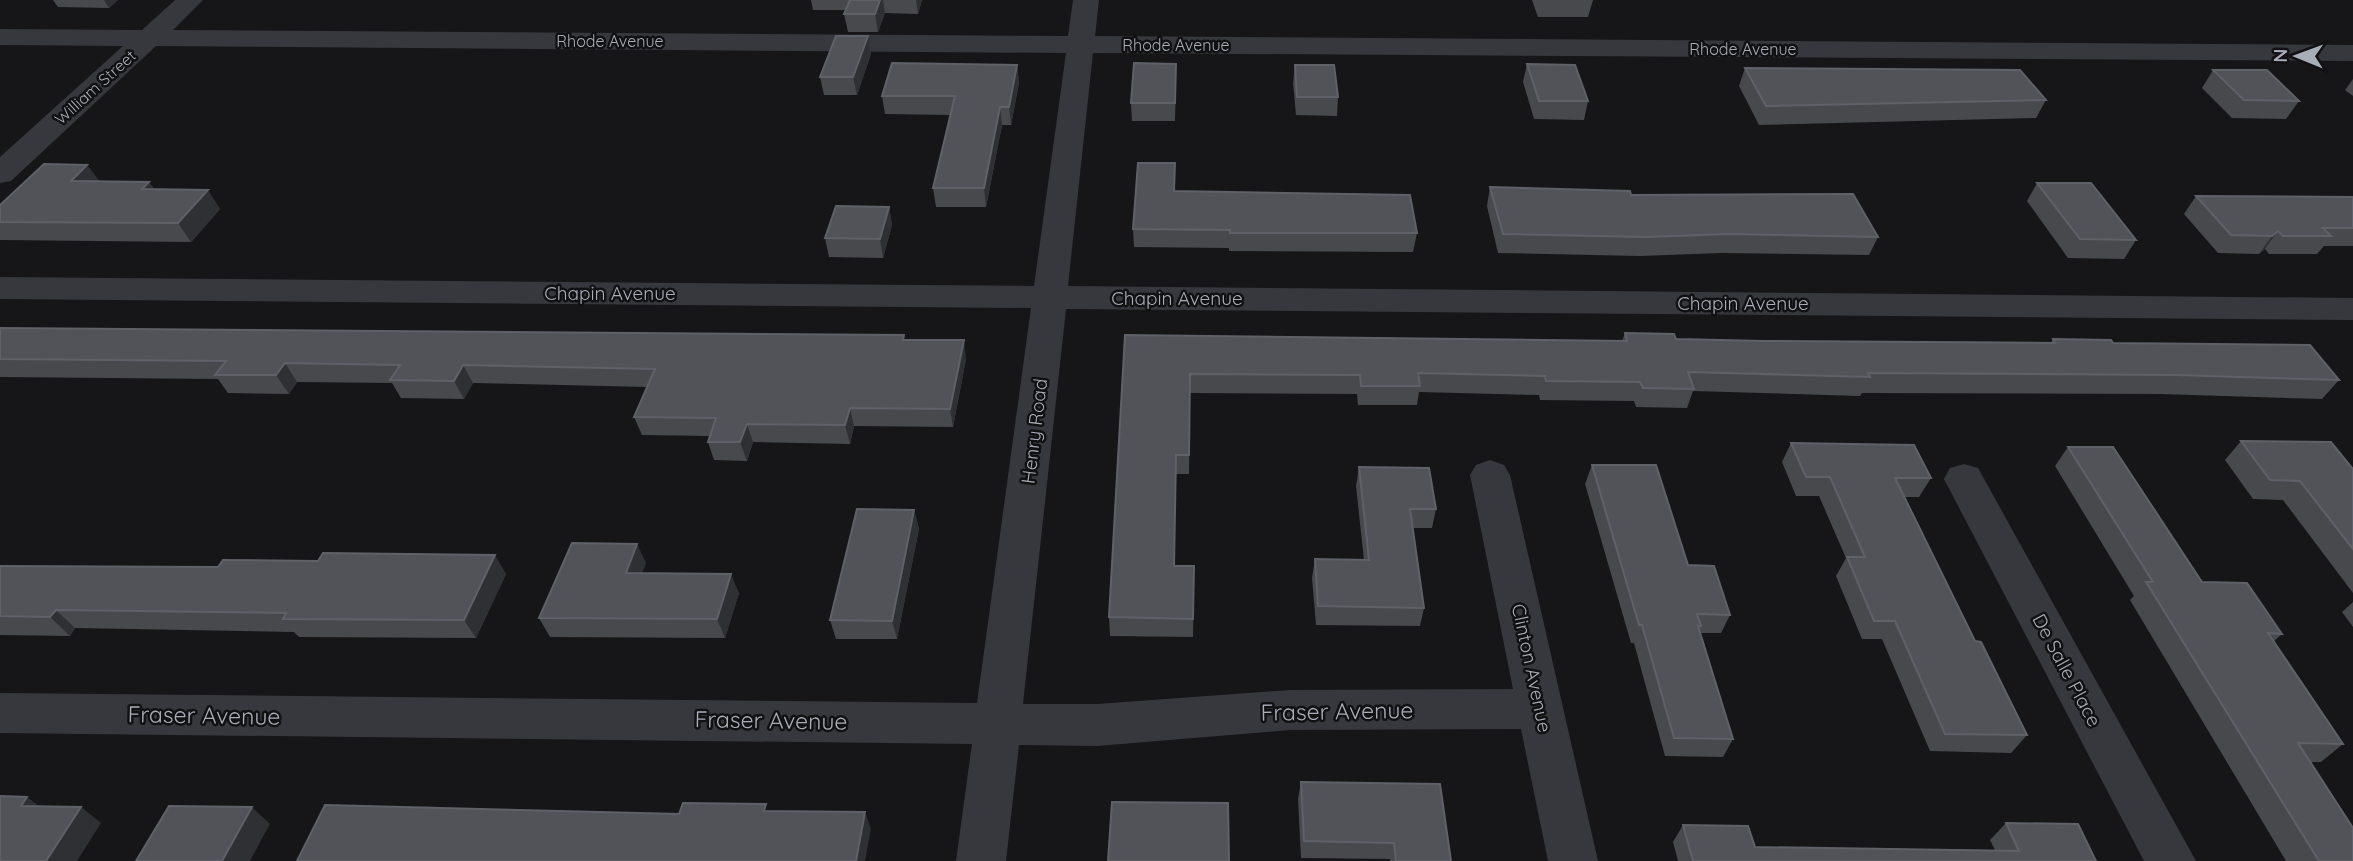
<svg xmlns="http://www.w3.org/2000/svg" width="2353" height="861" font-family="Quicksand,sans-serif">
<rect width="100%" height="100%" fill="#161618"/>
<g fill="none" stroke-linecap="round" stroke-linejoin="round">
<!-- minor -->
<g fill="#37383d" fill-rule="evenodd">
<polygon points="175,0 203,0 173,30 1068,36 1073,0 1099,0 1095,36 2353,45 2353,61 1093,53 1068,286 2353,298 2353,320 1066,309 1023,704 1097,704 1290,690 1513,689 1470,475 1476,465 1490,460 1504,465 1510,475 1598,861 1548,861 1521,729 1290,730 1097,746 1019,745 1006,861 956,861 972,744 0,733 0,693 977,703 1031,308 0,299 0,277 1034,286 1066,53 156,46 11,181 0,183 0,157 123,46 0,45 0,29 142,30"/>
<polygon points="1964,464 1978,468 2196,861 2144,861 1944,479 1950,468"/>
</g>
</g>
<!-- wall -->
<g fill="#47494d">
<polygon points="53,0 118,0 109,8 58,7"/>
<polygon points="811,0 922,0 918,14 885,13 878,32 848,32 844,14 846,10 813,10"/>
<polygon points="1532,0 1593,0 1588,17 1538,17"/>
<polygon points="868,36 871,54 857,95 824,95 820,77"/>
<polygon points="1527,64 1588,101 1584,120 1534,119 1523,82"/>
<polygon points="1017,65 1019,83 1011,125 1002,125 986,207 936,207 933,188 951,115 885,114 882,96"/>
<polygon points="1295,65 1338,97 1337,116 1296,115 1293,83"/>
<polygon points="1745,68 2046,100 2036,118 1759,125 1739,86"/>
<polygon points="2213,70 2299,101 2286,119 2232,118 2202,88"/>
<polygon points="2353,79 2353,96 2345,90"/>
<polygon points="1176,82 1175,121 1132,121 1131,103"/>
<polygon points="87,165 99,181 149,182 154,189 220,209 191,242 0,240 0,205"/>
<polygon points="2037,183 2136,240 2124,259 2068,258 2027,201"/>
<polygon points="1490,187 1631,195 1878,237 1869,255 1721,253 1640,256 1498,253 1487,206"/>
<polygon points="1175,191 1417,233 1413,252 1229,251 1229,248 1134,247 1133,229"/>
<polygon points="2196,196 2353,197 2353,246 2324,246 2317,254 2269,254 2265,249 2259,254 2218,253 2184,214"/>
<polygon points="889,207 892,225 883,258 829,257 825,238"/>
<polygon points="0,328 905,340 966,359 953,427 854,426 850,444 753,442 747,461 714,460 708,442 710,436 642,435 634,417 647,387 473,383 464,399 401,398 392,383 297,382 289,394 228,393 218,379 0,377"/>
<polygon points="1625,333 1676,339 1764,341 2051,342 2053,339 2113,343 2339,380 2322,399 2160,394 1862,393 1860,396 1693,391 1687,408 1636,407 1634,401 1540,400 1539,395 1419,392 1417,405 1358,405 1357,394 1190,393 1189,474 1176,474 1174,566 1194,566 1193,637 1110,636 1109,617 1125,335 1622,341"/>
<polygon points="2241,441 2353,469 2353,593 2283,500 2253,499 2225,460"/>
<polygon points="1791,443 1931,478 1919,497 1904,497 1975,641 2027,735 2011,753 1930,751 1882,639 1862,639 1836,576 1846,558 1819,496 1796,496 1782,462"/>
<polygon points="2068,447 2202,582 2282,634 2273,642 2343,744 2321,762 2310,762 2353,861 2286,861 2130,600 2134,596 2055,466"/>
<polygon points="1592,465 1688,565 1730,615 1721,633 1700,633 1733,739 1723,757 1665,756 1634,643 1631,643 1585,484"/>
<polygon points="1359,467 1436,509 1432,528 1413,528 1424,608 1420,626 1316,625 1312,578 1315,559 1364,560 1356,486"/>
<polygon points="914,510 919,529 897,639 836,639 830,620"/>
<polygon points="646,563 642,573 739,593 725,638 550,637 539,618"/>
<polygon points="0,566 506,574 476,638 299,637 294,632 75,628 70,636 0,635"/>
<polygon points="2353,602 2353,627 2342,612"/>
<polygon points="1301,782 1451,861 1390,861 1390,859 1301,858 1298,799"/>
<polygon points="2006,823 2096,861 1678,861 1673,842 1683,825 1755,847 1995,850 1990,840"/>
</g>
<!-- shaded-wall -->
<g fill="#2f3033">
<polygon points="104,0 118,0 109,8"/>
<polygon points="880,0 883,0 885,13 878,32 875,14"/>
<polygon points="916,0 922,0 918,14"/>
<polygon points="868,36 871,54 857,95 853,77"/>
<polygon points="1017,65 1019,83 1011,125 1009,107"/>
<polygon points="1000,107 1002,125 986,207 984,188"/>
<polygon points="87,165 101,183 71,181"/>
<polygon points="149,182 161,200 142,189"/>
<polygon points="208,190 220,209 191,242 178,223"/>
<polygon points="889,207 892,225 883,258 880,239"/>
<polygon points="2278,231 2265,249 2259,254 2272,236"/>
<polygon points="964,340 966,359 953,427 950,409"/>
<polygon points="285,363 297,382 289,394 276,375"/>
<polygon points="463,365 473,383 464,399 454,381"/>
<polygon points="850,408 854,426 850,444 845,425"/>
<polygon points="747,424 753,442 747,461 740,442"/>
<polygon points="914,510 919,529 897,639 892,621"/>
<polygon points="637,544 646,563 635,592 626,573"/>
<polygon points="495,555 506,574 476,638 464,620"/>
<polygon points="731,574 739,593 725,638 717,619"/>
<polygon points="56,610 75,628 70,636 50,617"/>
<polygon points="27,797 48,813 21,806"/>
<polygon points="81,807 101,823 77,861 46,861"/>
<polygon points="252,807 270,824 250,861 222,861"/>
<polygon points="865,812 871,829 865,861 856,861"/>
</g>
<!-- building -->
<g fill="#525359" stroke="#5f6168" stroke-width="2">
<polygon points="850,0 880,0 875,14 844,14"/>
<polygon points="836,36 868,36 853,77 820,77"/>
<polygon points="892,63 1017,65 1009,107 1000,107 984,188 933,188 955,96 882,96"/>
<polygon points="1134,63 1176,64 1175,103 1131,103"/>
<polygon points="1527,64 1575,65 1588,101 1539,101"/>
<polygon points="1295,65 1334,65 1338,97 1297,97"/>
<polygon points="1745,68 2020,70 2046,100 1766,106"/>
<polygon points="2213,70 2267,70 2299,101 2244,100"/>
<polygon points="1138,163 1175,163 1174,191 1410,195 1417,233 1230,233 1230,230 1133,229"/>
<polygon points="44,164 87,165 71,181 149,182 142,189 208,190 178,223 0,222 0,205"/>
<polygon points="2037,183 2091,183 2136,240 2080,239"/>
<polygon points="1490,187 1630,191 1631,195 1853,194 1878,237 1729,234 1646,237 1503,234"/>
<polygon points="2196,196 2353,197 2353,228 2323,228 2331,236 2283,236 2278,231 2272,236 2231,235"/>
<polygon points="836,206 889,207 880,239 825,238"/>
<polygon points="0,328 904,335 903,340 964,340 950,409 850,408 845,425 747,424 740,442 708,442 716,418 634,417 655,369 463,365 454,381 390,380 400,365 285,363 276,375 215,375 226,361 0,359"/>
<polygon points="1625,333 1674,334 1676,339 1764,341 2055,343 2053,339 2111,340 2113,343 2310,345 2339,380 2175,375 1868,373 1870,377 1688,372 1694,389 1643,388 1640,382 1546,381 1545,376 1418,373 1420,386 1361,386 1360,375 1190,374 1189,455 1176,455 1174,566 1194,566 1193,619 1109,617 1125,335 1627,341"/>
<polygon points="2241,441 2331,442 2353,469 2353,549 2300,481 2270,480"/>
<polygon points="1791,443 1914,445 1931,478 1895,478 1975,641 1981,642 2027,735 1945,734 1895,621 1874,621 1847,557 1865,557 1830,477 1806,477"/>
<polygon points="2068,447 2113,447 2202,582 2247,583 2282,634 2268,633 2343,744 2298,743 2353,828 2353,861 2319,861 2146,582 2153,582"/>
<polygon points="1592,465 1656,465 1688,565 1714,566 1730,615 1697,614 1701,626 1698,626 1733,739 1674,738 1642,625 1639,625"/>
<polygon points="1359,467 1429,468 1436,509 1410,509 1424,608 1318,606 1315,559 1369,560"/>
<polygon points="857,509 914,510 892,621 830,620"/>
<polygon points="572,543 637,544 626,573 731,574 717,619 539,618"/>
<polygon points="323,553 495,555 464,620 283,619 286,613 56,610 50,617 0,616 0,566 218,567 223,560 318,561"/>
<polygon points="1301,782 1440,784 1451,861 1396,861 1394,843 1304,841"/>
<polygon points="0,796 27,797 21,806 81,807 46,861 0,861"/>
<polygon points="1112,802 1228,803 1229,861 1108,861"/>
<polygon points="683,803 766,804 764,811 865,812 856,861 297,861 325,805 679,814"/>
<polygon points="169,806 252,807 222,861 136,861"/>
<polygon points="2006,823 2078,824 2096,861 1693,861 1683,825 1748,826 1755,847 2019,851"/>
</g>
<g text-anchor="middle" dominant-baseline="central" stroke-width="5" stroke-linejoin="round" paint-order="stroke">
<!-- far-street labels -->
<g font-size="16" fill="#a8adb8" stroke="#111113">
<text x="610" y="41">Rhode Avenue</text>
<text x="1176" y="45">Rhode Avenue</text>
<text x="1743" y="49">Rhode Avenue</text>
<text transform="translate(95 87) rotate(-42)">William Street</text>
</g>
<!-- street labels -->
<g font-size="19" fill="#a8adb8" stroke="#111113">
<text x="610" y="293">Chapin Avenue</text>
<text x="1177" y="298">Chapin Avenue</text>
<text x="1743" y="303">Chapin Avenue</text>
<text transform="translate(1034 431) rotate(-83)">Henry Road</text>
<text transform="translate(1532 668) rotate(78)">Clinton Avenue</text>
<text transform="translate(2067 670) rotate(62)">De Salle Place</text>
</g>
<!-- near-street labels -->
<g font-size="23" fill="#a8adb8" stroke="#111113">
<text transform="translate(1337 711) rotate(-1)">Fraser Avenue</text>
<text transform="translate(204 715) rotate(1)">Fraser Avenue</text>
<text transform="translate(771 720) rotate(1)">Fraser Avenue</text>
</g>
</g>
<!-- north arrow -->
<g transform="translate(2297 56) rotate(271)" stroke="#111113" stroke-width="5" paint-order="stroke">
<path d="M0-5L12 26L0 18L-12 26Z" fill="#a8adb8"/>
<text y="-10" font-size="19" font-weight="bold" text-anchor="middle" fill="#a8adb8">N</text>
</g>
</svg>
